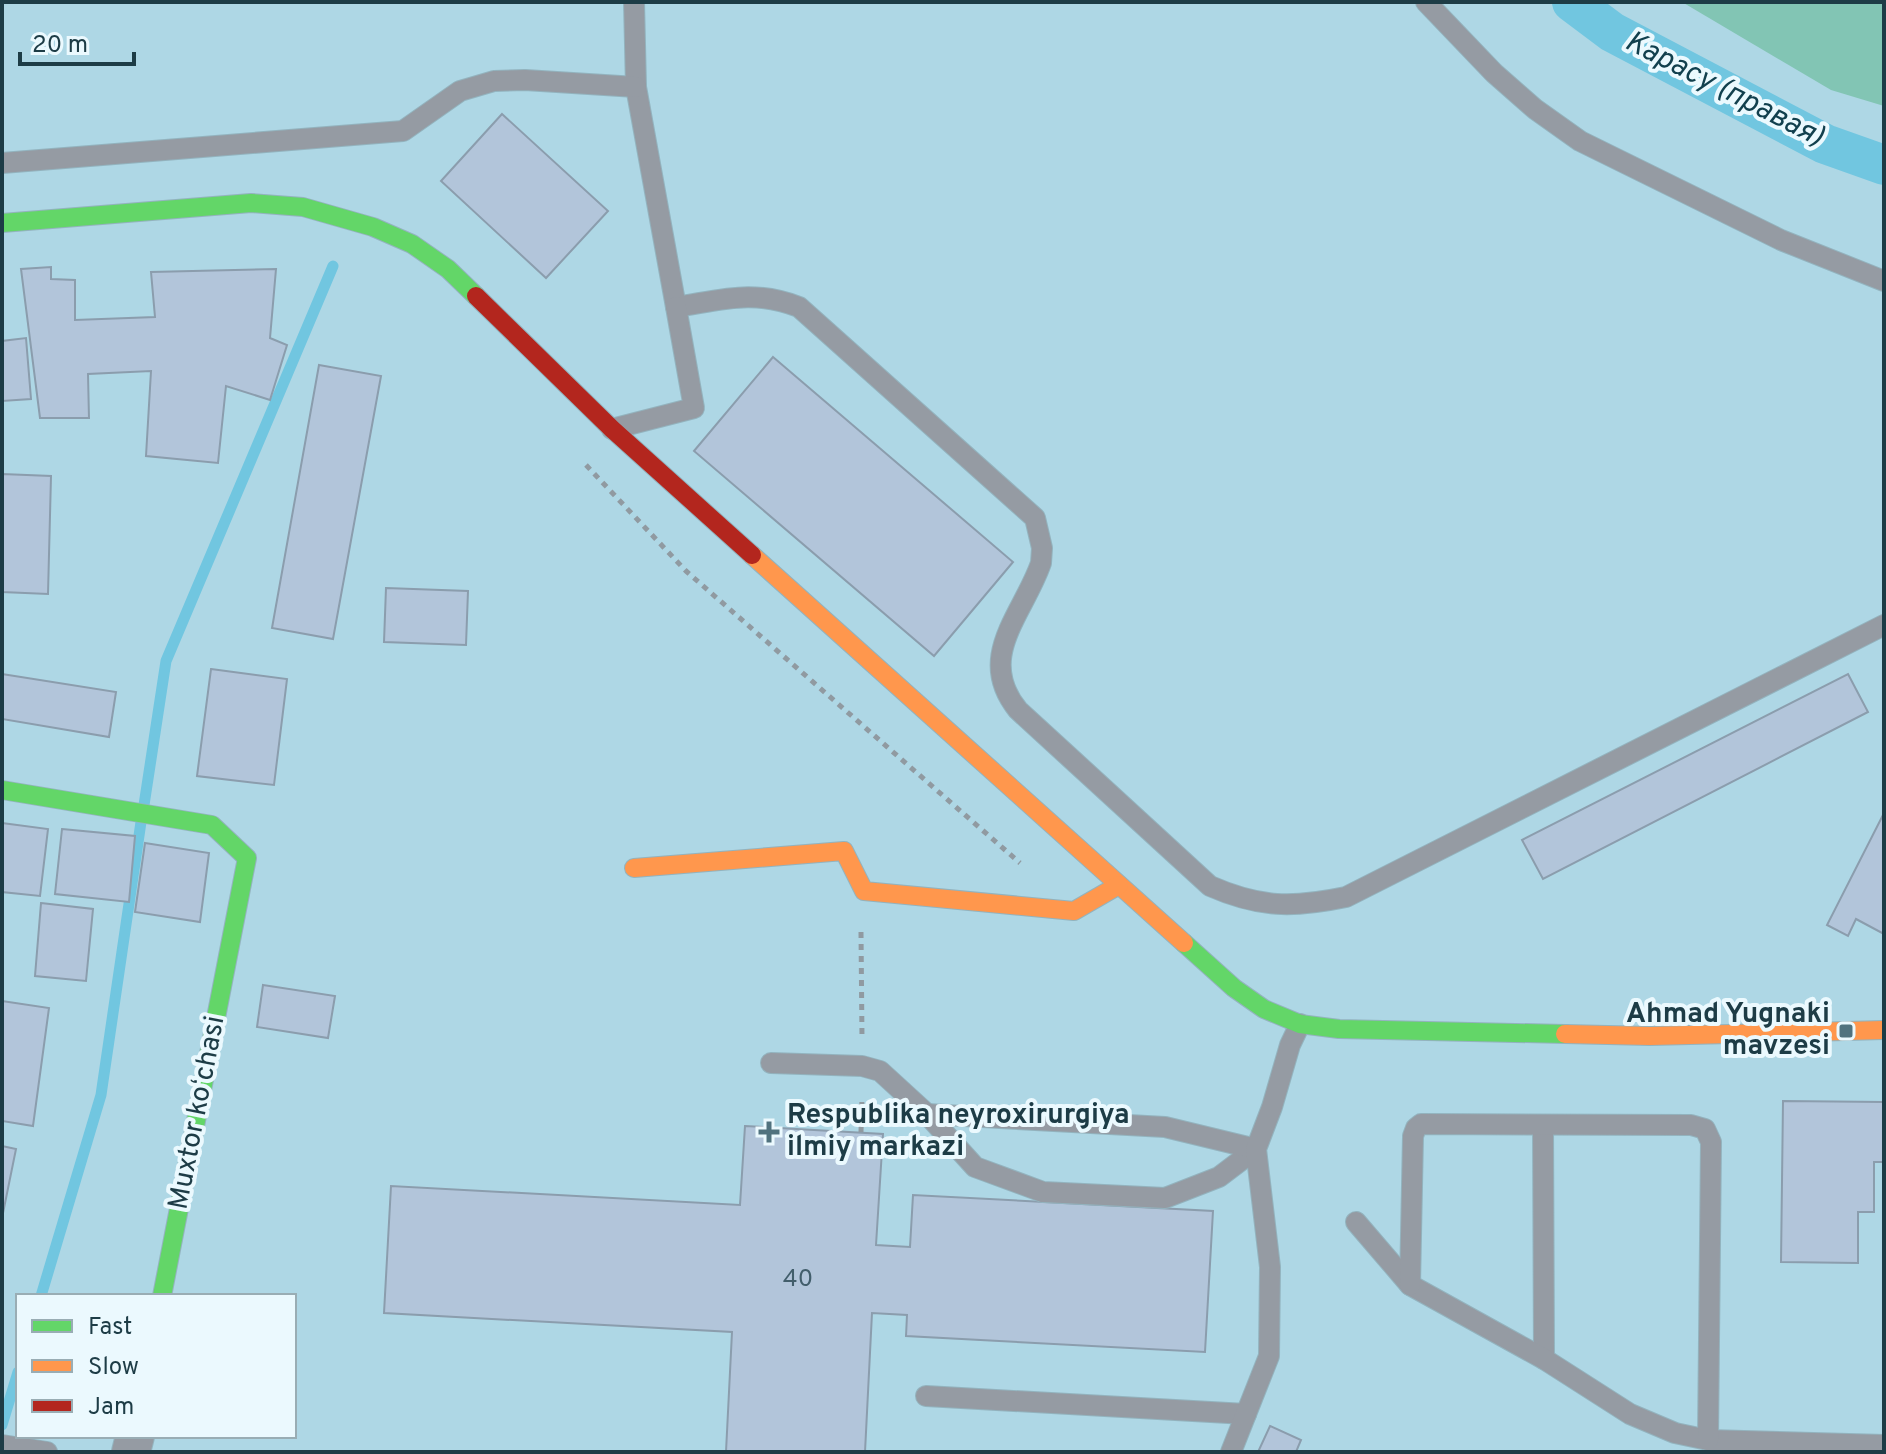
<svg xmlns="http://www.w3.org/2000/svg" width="1886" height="1454" font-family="Overpass,sans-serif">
<rect width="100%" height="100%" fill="#aed7e5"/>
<!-- forest -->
<polygon fill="#82c5b4" points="1682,2 1884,2 1884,106 1831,90"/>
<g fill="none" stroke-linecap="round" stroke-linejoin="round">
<!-- stream -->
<g stroke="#71c6e0" stroke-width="11">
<polyline points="144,805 166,661 333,266"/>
<polyline points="41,1296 101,1095 141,822"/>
<polyline points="2,1425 18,1372"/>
</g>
<!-- canal -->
<polyline stroke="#71c6e0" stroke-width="40" points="1572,2 1612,32 1825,144 1884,165"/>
</g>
<!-- building -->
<g fill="#b2c5da" stroke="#8b9dad" stroke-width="2">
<polygon points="502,114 608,211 546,278 441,181"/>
<polygon points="51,267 51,279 75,280 75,320 155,317 151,272 276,269 270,338 287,345 270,400 226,386 218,463 146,456 151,371 88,374 89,418 40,418 21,269"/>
<polygon points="26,338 31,399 2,401 2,341"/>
<polygon points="773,357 1013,562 934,656 694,451"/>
<polygon points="319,365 381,376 333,639 272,628"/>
<polygon points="2,474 51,476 48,594 2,592"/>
<polygon points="386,588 468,591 466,645 384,642"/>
<polygon points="211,669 287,679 274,785 197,776"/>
<polygon points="2,674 116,692 109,737 2,719"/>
<polygon points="1848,674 1868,712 1543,879 1522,840"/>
<polygon points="1884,813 1884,934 1856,919 1848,936 1827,925"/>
<polygon points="2,823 48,829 40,896 2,892"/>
<polygon points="62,829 135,836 129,902 55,894"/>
<polygon points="145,843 209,853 200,922 135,912"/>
<polygon points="41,903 93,909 86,981 35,976"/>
<polygon points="263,985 335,996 328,1038 257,1027"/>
<polygon points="2,1001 49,1008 33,1126 2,1121"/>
<polygon points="1783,1101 1884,1102 1884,1162 1874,1162 1874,1212 1858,1212 1858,1263 1781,1262"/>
<polygon points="745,1126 883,1134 876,1245 910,1247 913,1195 1213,1211 1205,1352 906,1336 907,1315 872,1313 865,1452 726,1452 732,1332 384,1313 391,1186 740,1205"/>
<polygon points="2,1146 16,1149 2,1218"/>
<polygon points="1270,1426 1301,1440 1296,1452 1258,1452"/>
</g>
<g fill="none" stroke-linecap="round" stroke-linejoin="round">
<!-- lane casing -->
<g stroke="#93b3be" stroke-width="22">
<g id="lane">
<path d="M634 2 636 87 676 307C722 300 753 289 799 307L1035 518 1042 548 1041 563C1023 615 975 657 1018 710L1210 886C1260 908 1293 908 1346 897L1884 625"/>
<polyline points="1426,2 1494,73 1535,109 1580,141 1781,240 1884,281"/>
<polyline points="2,163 403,131 460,91 494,81 525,80 636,87"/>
<polyline points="612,429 694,408 676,307"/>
<polyline points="771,1063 862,1066 880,1071 927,1114 975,1167 1043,1192 1165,1198 1219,1177 1256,1149"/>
<polyline points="927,1114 1165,1127 1256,1149"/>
<polyline points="1543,1126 1544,1359"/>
<polyline points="1356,1222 1410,1285 1544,1359 1630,1414 1675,1433 1708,1440 1884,1445"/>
<polyline points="1410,1285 1413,1136 1416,1128 1421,1124 1691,1125 1705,1129 1711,1142 1708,1440"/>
<polyline points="926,1396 1246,1414"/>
<polyline points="2,1445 47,1452"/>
<polyline points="1231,1452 1269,1356 1270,1267 1256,1149 1272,1107 1290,1045 1300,1024"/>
</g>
</g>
<!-- street casing -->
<g stroke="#93b3be" stroke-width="40">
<polyline id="street" points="131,1452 135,1436"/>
</g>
<!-- fast casing -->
<g stroke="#93b3be" stroke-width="20">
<g id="fast">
<polyline points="2,223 251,203 303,207 373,227 412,244 448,269 476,296"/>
<polyline points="2,790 212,825 247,858 162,1296"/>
<polyline points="1184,943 1234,988 1264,1009 1300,1024 1339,1029 1565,1034"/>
</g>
</g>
<!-- slow casing -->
<g stroke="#93b3be" stroke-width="20">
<g id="slow">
<polyline points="752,555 1184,943"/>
<polyline points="634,868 844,851 864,891 1074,911 1119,885"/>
<polyline points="1565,1034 1650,1036 1884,1030"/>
</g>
</g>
<!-- jam casing -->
<g stroke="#93b3be" stroke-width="20">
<polyline id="jam" points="476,296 612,429 752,555"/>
</g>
<!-- path -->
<g stroke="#909aa1" stroke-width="5" stroke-dasharray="6 6" stroke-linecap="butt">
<polyline points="586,465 686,571 1020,863"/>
<polyline points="861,932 862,1038"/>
<polyline points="861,1132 862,1096"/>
</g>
<!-- lane -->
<use href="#lane" stroke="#959ba3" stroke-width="20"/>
<!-- street -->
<use href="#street" stroke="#959ba3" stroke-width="38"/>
<!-- fast -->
<use href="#fast" stroke="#63d668" stroke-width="18"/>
<!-- slow -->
<use href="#slow" stroke="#ff974d" stroke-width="18"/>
<!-- jam -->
<use href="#jam" stroke="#b3261e" stroke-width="18"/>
</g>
<!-- markers -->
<g fill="#50727e" stroke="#ebf9fe" stroke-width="3">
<rect x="1838" y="1023" width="16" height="16" rx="4"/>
<path d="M765 1120h8v8h8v8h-8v8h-8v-8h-8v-8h8z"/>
</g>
<g text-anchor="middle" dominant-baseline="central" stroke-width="8" stroke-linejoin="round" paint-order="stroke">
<!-- number labels -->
<g font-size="24" fill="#425e6b">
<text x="798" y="1280">40</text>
</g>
<!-- poi labels -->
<g font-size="28" font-weight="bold" fill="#1d3c46" stroke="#ebf9fe" text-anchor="end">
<text x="1830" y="1015">Ahmad Yugnaki<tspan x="1830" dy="32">mavzesi</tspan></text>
<text x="787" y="1116" text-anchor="start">Respublika neyroxirurgiya<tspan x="787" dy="32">ilmiy markazi</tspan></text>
</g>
<!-- street labels -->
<g font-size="28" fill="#1d3c46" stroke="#ebf9fe">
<text transform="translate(198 1113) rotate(-79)">Muxtor koʻchasi</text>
</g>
<!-- water labels -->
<g font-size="30" font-style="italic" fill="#12404e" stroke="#ebf9fe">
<text transform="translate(1724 90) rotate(27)">Карасу (правая)</text>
</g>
</g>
<!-- border -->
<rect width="1886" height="1454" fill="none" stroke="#1d3c46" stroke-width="8"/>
<!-- legend -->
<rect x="16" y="1294" width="280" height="144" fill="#ebf9fe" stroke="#99adb4" stroke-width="2"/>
<rect x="32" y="1320" width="40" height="12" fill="#63d668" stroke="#99adb4" stroke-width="2"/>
<text x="88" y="1334" font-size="24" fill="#1d3c46">Fast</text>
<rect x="32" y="1360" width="40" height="12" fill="#ff974d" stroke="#99adb4" stroke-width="2"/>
<text x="88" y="1374" font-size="24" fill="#1d3c46">Slow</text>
<rect x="32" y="1400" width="40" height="12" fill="#b3261e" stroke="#99adb4" stroke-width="2"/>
<text x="88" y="1414" font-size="24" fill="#1d3c46">Jam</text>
<!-- scale -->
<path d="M20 52v12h114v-12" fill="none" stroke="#1d3c46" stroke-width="4"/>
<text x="32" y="52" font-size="24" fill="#1d3c46" stroke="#ebf9fe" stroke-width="6" paint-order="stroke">20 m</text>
</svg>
